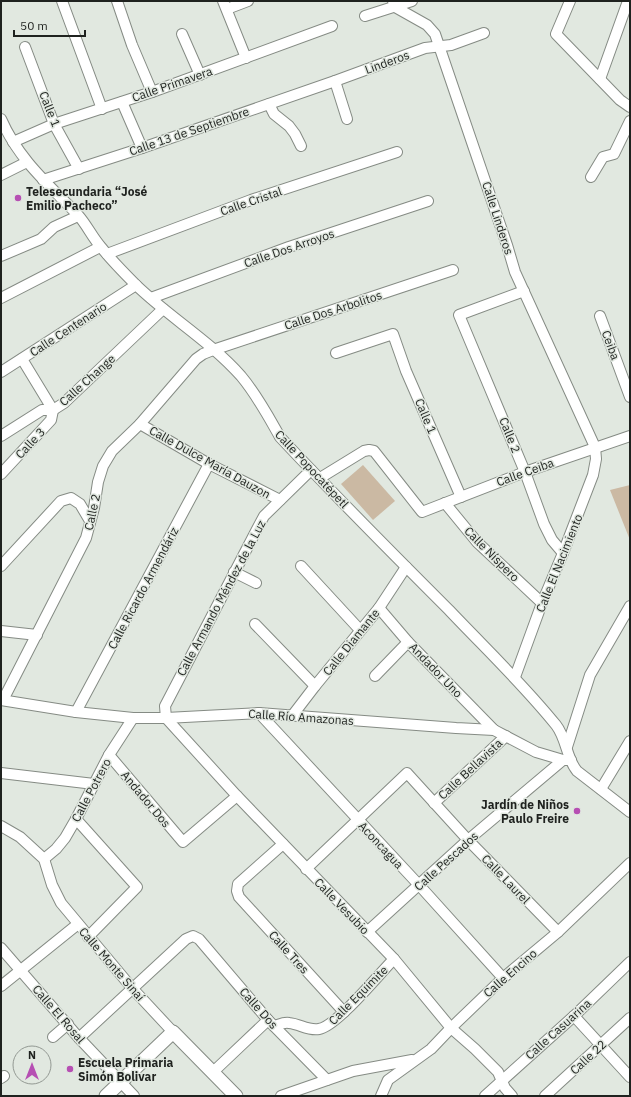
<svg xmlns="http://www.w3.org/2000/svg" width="631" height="1097" font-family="'IBM Plex Sans',sans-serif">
<rect width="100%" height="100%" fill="#e1e8e0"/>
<!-- green -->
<g fill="#cbb9a3">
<polygon points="363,465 395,501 373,520 341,484"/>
<polygon points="630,485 630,540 610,490"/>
</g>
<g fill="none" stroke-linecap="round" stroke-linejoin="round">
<!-- minor casing -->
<g stroke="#858b84" stroke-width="12">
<g id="minor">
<polyline points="62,1 102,109"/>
<polyline points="117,1 132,45 152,92"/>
<polyline points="223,1 246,58"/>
<polyline points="393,1 395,7 427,25 435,34 507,245 515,272 595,447 596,459 593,475 563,553 542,603 515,677"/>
<polyline points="570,1 556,34 620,100 630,107"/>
<polyline points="227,9 248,1"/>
<polyline points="365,16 412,1"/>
<polyline points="182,34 200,75"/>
<polyline points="25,47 54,124 79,169"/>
<polyline points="600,79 628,1"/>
<polyline points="335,81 347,119"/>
<polyline points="122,102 142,148"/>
<polyline points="269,104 274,114 289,126 295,134 301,146"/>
<path d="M1 119C19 160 48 184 78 215 87 225 92 237 101 247 111 260 124 273 136 285 169 317 210 341 241 376 257 395 268 416 280 437 335 496 392 553 449 610 485 648 523 684 556 725 567 739 566 758 577 771L630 812"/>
<polyline points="13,142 54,124 152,92 332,26"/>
<polyline points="1,175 27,162"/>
<polyline points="591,177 603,157 614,154 630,121"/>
<polyline points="43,180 142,148 335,81 425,48 451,45 484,33"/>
<polyline points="107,254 251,200 397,152"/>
<polyline points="1,256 41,239 54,227 78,216"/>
<polyline points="524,291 459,315 525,472 544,524 552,540 563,553"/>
<polyline points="1,298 100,247"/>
<polyline points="151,298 289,247 428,201"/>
<polyline points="600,316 630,397"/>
<polyline points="336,353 393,334 406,371 461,497"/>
<polyline points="1,372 136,285"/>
<polyline points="140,424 209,464 280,500"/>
<polyline points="1,436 42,410 53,410 64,403 163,309"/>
<polyline points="311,470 264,516 256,531 165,706 166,718 237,796 394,959 451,1028 475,1049 498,1072 505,1088 512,1096"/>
<polyline points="1,474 51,420 53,410 22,359"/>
<polyline points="320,478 364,451 369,450 374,451 422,512 525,472 630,436"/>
<polyline points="445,503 477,542 542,603"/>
<polyline points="1,566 61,501 71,498 80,504 90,521"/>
<polyline points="301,566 360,630"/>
<polyline points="234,572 256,583"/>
<polyline points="379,608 408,642 494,730"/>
<polyline points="255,624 315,686"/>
<polyline points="1,631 37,635"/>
<polyline points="375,676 408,642"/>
<polyline points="1,700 76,712 133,718 166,718 259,713 456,728 494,730 536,752 563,760 571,760"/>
<polyline points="3,700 86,538 94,508 98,482 103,466 112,451 140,424 196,359 203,354 213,350 453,270"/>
<polyline points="76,712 209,464"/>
<polyline points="259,713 419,885 503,978"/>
<polyline points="292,716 315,686 379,608 406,567"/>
<polyline points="567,747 590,675 630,606"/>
<polyline points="109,755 183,842 237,796"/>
<polyline points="1,773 94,784"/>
<polyline points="601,789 630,741"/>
<polyline points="434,803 506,736"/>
<polyline points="76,819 137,887 88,937"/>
<polyline points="1,826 20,837 44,859 52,885 61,903 132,988 173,1032"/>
<polyline points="283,844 238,884 237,891 239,897 344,1012"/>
<polyline points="44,859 56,849 65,838 76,819 109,755 133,718"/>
<polyline points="306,869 407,773 468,840 558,932"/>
<polyline points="367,932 468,840 563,760"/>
<polyline points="1,948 79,1038 134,1096"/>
<polyline points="1,986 78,924"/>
<polyline points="574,1016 630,1077"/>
<path d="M274 1026C278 1025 284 1022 289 1023 300 1024 308 1031 319 1029 337 1026 379 974 394 959"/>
<polyline points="53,1037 68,1024"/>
<polyline points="79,1038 186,939 193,936 199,939 268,1020 327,1080"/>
<polyline points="212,1073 268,1020"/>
<polyline points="1,1078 4,1076"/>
<polyline points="281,1096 353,1071 412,1060"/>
<polyline points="381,1096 388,1080 431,1049 451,1028 503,978 558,932 630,863"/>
<polyline points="485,1096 574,1016 630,962"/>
<polyline points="545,1096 630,1018"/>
</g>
</g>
<!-- major casing -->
<g stroke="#858b84" stroke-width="15">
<polyline id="major" points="106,1096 173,1032 236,1096"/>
</g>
<!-- minor -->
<use href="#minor" stroke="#fff" stroke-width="10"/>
<!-- major -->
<use href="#major" stroke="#fff" stroke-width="13"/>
</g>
<!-- markers -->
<g fill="#b64fb3" stroke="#e1e8e0" stroke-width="1.5">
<circle cx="18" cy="198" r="4"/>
<circle cx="577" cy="811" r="4"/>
<circle cx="70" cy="1069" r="4"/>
</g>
<g text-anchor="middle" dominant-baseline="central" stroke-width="3" stroke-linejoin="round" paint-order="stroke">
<!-- street labels -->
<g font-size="12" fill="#1f221f" stroke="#e1e8e0">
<text transform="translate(387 62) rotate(-20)">Linderos</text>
<text transform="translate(172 84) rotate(-19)">Calle Primavera</text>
<text transform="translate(50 109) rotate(68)">Calle 1</text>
<text transform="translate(189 131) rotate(-19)">Calle 13 de Septiembre</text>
<text transform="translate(251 201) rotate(-19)">Calle Cristal</text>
<text transform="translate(498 218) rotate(72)">Calle Linderos</text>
<text transform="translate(289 248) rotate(-19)">Calle Dos Arroyos</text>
<text transform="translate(333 310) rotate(-18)">Calle Dos Arbolitos</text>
<text transform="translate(68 329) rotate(-33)">Calle Centenario</text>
<text transform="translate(611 345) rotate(70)">Ceiba</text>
<text transform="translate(87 380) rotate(-42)">Calle Change</text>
<text transform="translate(426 416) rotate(67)">Calle 1</text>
<text transform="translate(510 435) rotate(68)">Calle 2</text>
<text transform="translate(30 443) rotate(-47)">Calle 3</text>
<text transform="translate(210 462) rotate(29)">Calle Dulce María Dauzon</text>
<text transform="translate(312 469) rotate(47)">Calle Popocatépetl</text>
<text transform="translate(525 472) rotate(-20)">Calle Ceiba</text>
<text transform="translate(92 512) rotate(-78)">Calle 2</text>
<text transform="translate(492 554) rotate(45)">Calle Níspero</text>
<text transform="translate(559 563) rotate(-68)">Calle El Nacimiento</text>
<text transform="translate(143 588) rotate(-62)">Calle Ricardo Armendáriz</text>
<text transform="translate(221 598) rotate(-62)">Calle Armando Méndez de la Luz</text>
<text transform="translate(351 642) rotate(-51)">Calle Diamante</text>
<text transform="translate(436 670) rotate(46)">Andador Uno</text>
<text transform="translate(301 717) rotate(4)">Calle Río Amazonas</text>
<text transform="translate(470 769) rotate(-43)">Calle Bellavista</text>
<text transform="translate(91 790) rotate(-62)">Calle Potrero</text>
<text transform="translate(146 799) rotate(50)">Andador Dos</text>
<text transform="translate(381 845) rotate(47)">Aconcagua</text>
<text transform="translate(446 861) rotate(-42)">Calle Pescados</text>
<text transform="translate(506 879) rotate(46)">Calle Laurel</text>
<text transform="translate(342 906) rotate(46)">Calle Vesubio</text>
<text transform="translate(289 952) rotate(48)">Calle Tres</text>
<text transform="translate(112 964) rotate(49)">Calle Monte Sinaí</text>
<text transform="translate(510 973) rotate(-41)">Calle Encino</text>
<text transform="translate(358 995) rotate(-45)">Calle Equimite</text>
<text transform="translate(259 1008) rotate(48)">Calle Dos</text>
<text transform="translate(59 1014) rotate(49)">Calle El Rosal</text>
<text transform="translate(558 1029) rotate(-42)">Calle Casuarina</text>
<text transform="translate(588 1057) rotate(-43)">Calle 22</text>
</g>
<!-- poi labels -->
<g font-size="12" font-weight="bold" fill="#1f221f" stroke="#e1e8e0" text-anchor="start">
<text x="26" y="191">Telesecundaria “José<tspan x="26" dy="14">Emilio Pacheco”</tspan></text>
<text x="569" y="804" text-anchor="end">Jardín de Niños<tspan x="569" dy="14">Paulo Freire</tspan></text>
<text x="78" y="1062">Escuela Primaria<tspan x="78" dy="14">Simón Bolivar</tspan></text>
</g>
</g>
<!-- border -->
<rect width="631" height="1097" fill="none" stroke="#1f221f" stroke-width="4"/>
<!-- north arrow -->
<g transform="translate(32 1065)"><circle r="19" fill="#e1e8e0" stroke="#939993"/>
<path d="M0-3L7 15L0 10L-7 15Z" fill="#b64fb3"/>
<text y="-6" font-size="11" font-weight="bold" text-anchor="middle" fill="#1f221f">N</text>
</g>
<!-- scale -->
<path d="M14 30v6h71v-6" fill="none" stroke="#1f221f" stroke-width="2"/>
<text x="20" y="30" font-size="12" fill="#1f221f" stroke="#e1e8e0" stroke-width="3" paint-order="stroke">50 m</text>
</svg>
